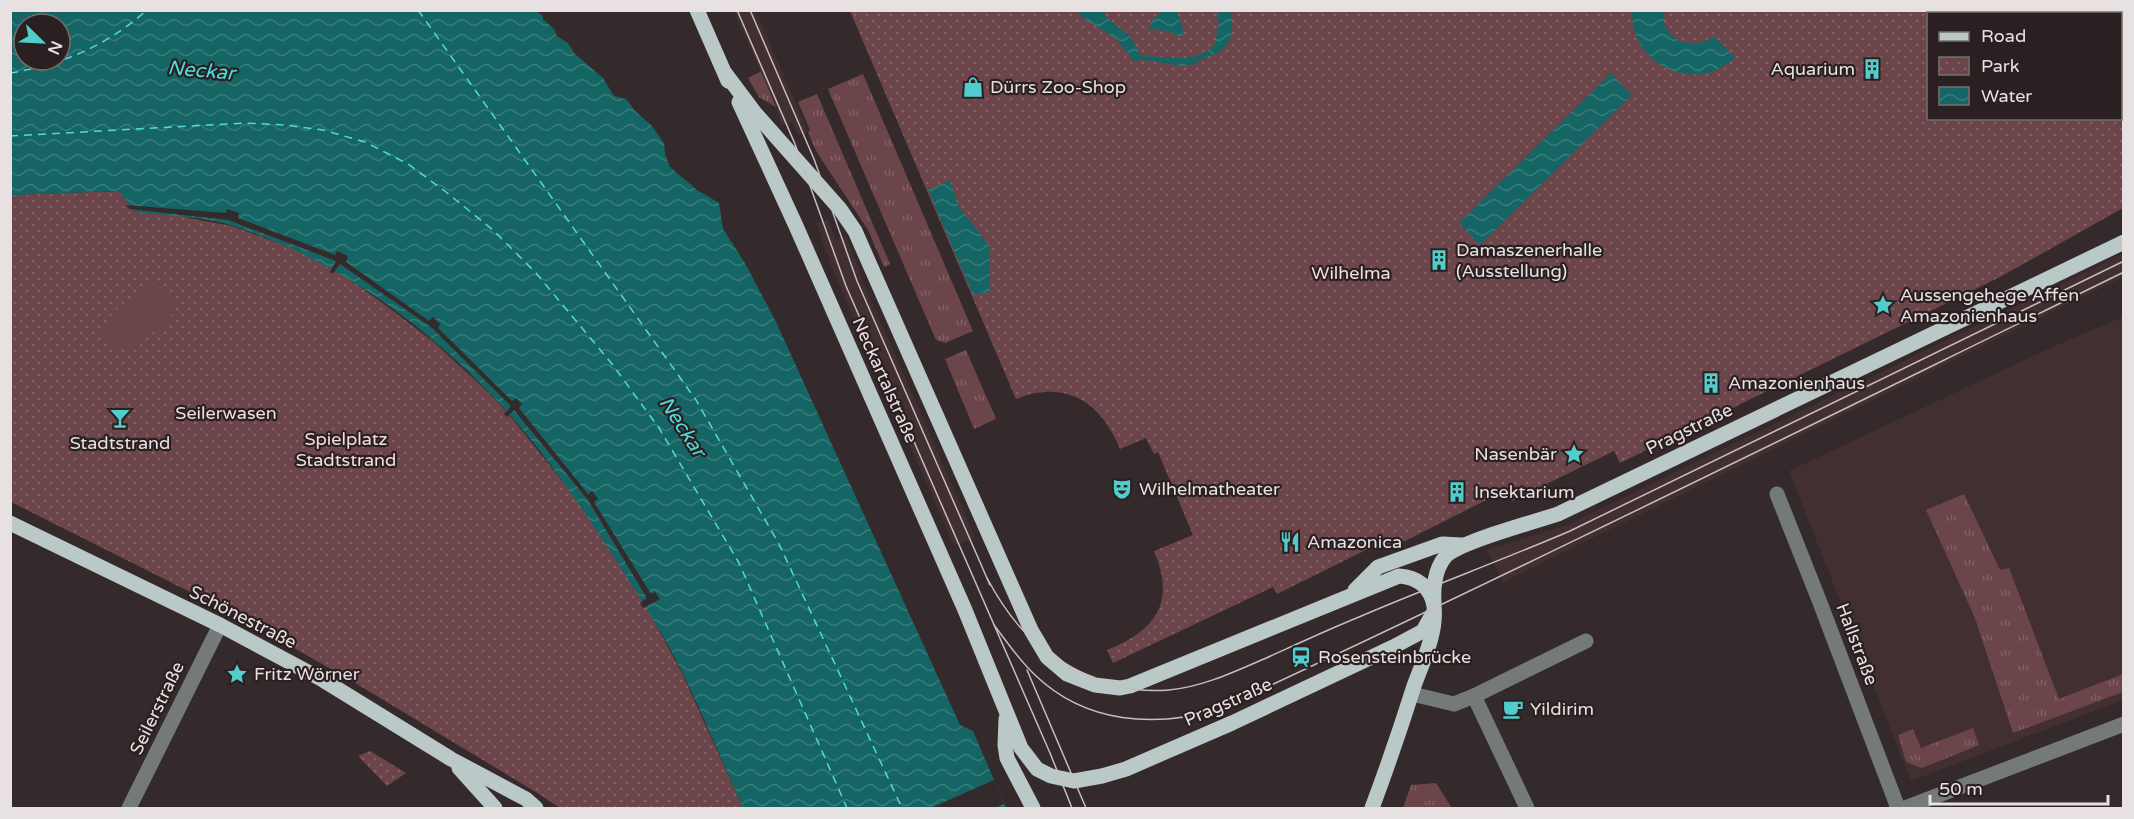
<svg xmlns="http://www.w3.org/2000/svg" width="2134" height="819" font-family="'Varela Round',sans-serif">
<defs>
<pattern id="grass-tufts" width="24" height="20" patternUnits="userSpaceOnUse" patternTransform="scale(1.5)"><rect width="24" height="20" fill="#6c454a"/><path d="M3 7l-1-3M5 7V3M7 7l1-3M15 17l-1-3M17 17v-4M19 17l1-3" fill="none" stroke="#816064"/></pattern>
<pattern id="park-dots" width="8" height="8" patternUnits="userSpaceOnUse" patternTransform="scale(1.5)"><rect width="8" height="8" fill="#6c454a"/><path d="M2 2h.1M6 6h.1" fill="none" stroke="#816064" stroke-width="1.8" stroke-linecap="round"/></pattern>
<pattern id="water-waves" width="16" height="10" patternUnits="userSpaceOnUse" patternTransform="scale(1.5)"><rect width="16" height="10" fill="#166565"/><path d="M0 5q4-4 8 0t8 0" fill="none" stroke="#387b7b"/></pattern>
</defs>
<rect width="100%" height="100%" fill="#352a2b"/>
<!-- built -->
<g fill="#422f32">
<polygon points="734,11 756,11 808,132 798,135 792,122 781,126 776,107"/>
<polygon points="828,219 835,240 846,236 862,279 975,537 954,546 832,268 816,223"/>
<polygon points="2123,254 2123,277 1503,582 1487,550 1567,525"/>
<polygon points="2123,317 2123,700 1911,781 1789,471 2050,348"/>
</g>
<!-- grass -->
<g fill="url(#grass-tufts)">
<polygon points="760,72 761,72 776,107 759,97 748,78"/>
<polygon points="863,74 973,331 945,343 936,340 828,89"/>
<polygon points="817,94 890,264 884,267 868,230 816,151 808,132 810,130 798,102"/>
<polygon points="966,350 996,419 974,429 945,359"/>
<polygon points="1964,494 2000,570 2009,568 2059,699 2123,674 2123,692 2013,733 1975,618 1926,510"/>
<polygon points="1973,728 1979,745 1922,768 1906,762 1898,735 1913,729 1921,748"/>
<polygon points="1436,783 1452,808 1403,808 1411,785"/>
</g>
<!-- park -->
<g fill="url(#park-dots)" fill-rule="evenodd">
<path d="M850 11H2123V208L2000 277 1620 463 1614 451 1512 501 1506 490 1387 550 1382 542 1277 594 1273 587 1113 663 1107 650C1156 630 1176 603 1154 551L1193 535 1158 452 1154 454 1146 438 1120 449C1101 402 1066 379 1016 399ZM1928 14H2120V118H1928Z"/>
<polygon points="119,191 189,218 232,226 298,250 348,278 392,310 435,343 489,393 512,418 575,497 646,606 683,675 743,808 560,808 539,794 347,678 232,613 11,502 10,195"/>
<polygon points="370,751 406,773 387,786 358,756"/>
</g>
<!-- pitch -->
<polygon fill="#6c454a" points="158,284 169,289 175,302 170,318 165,325 122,350 112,345 104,335 105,325 113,313 147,285"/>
<!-- water -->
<g fill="url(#water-waves)" fill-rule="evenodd">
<path d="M534 10 543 16V19L554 29 557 36 568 43 574 53 603 78 614 96 626 99 635 111 651 125 664 143 665 154 670 167 697 190 719 203 723 229 745 263 776 322 960 725 973 731 1006 808H743C723 764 705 719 684 676 663 632 636 592 610 551 580 505 548 458 511 416 437 333 341 261 234 226 203 216 168 216 135 212L119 191 11 195 10 11ZM24 24H60V60H24Z"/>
<path d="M1164 10 1178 11C1178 20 1184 26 1183 34L1181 37 1168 31 1149 29 1152 20Z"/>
<path d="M1077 11H1103L1107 18 1130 36 1141 56 1186 58 1196 56 1211 49 1215 43 1219 23 1217 19 1218 11H1230C1234 29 1233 45 1215 54 1211 56 1205 57 1202 59 1195 63 1193 66 1185 66 1168 66 1152 58 1134 61L1116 39 1082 17Z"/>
<path d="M1632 11H1663C1661 40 1691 52 1714 36L1735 58C1725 66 1715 72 1702 74 1664 79 1630 48 1632 11Z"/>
<polygon points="1611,73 1632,95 1480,245 1459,223"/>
<polygon points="950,180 959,207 989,245 990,292 973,295 928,190"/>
</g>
<!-- pier -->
<g fill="#352a2b">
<polygon points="126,205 226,213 227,209 239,213 238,218 335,255 337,251 348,256 346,262 429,321 433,317 440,324 438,328 512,401 516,398 522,404 519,408 588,494 592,491 598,499 594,502 651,594 655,592 660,599 643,608 640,603 647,598 588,500 514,410 507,417 504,414 511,406 431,327 340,264 333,274 330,272 336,261 228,220 129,209"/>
<polygon points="994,780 1004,804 995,808 931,808"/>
</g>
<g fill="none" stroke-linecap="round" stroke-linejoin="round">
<!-- ferry -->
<g stroke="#4ddcdd" stroke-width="1.5" stroke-dasharray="8 6" stroke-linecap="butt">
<polyline points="418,10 696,400 779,544 902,808"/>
<path d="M10 73C62 65 108 45 147 10"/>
<polyline points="10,136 245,123 285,125 323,130 365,142 408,164 446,192 493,230 536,273 612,364 659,428 739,563 847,808"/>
</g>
<!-- minor -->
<g stroke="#747a7a" stroke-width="15">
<polyline points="1777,494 1819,600 1898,808"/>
<polyline points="1412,694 1454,704 1474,696 1586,641"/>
<polyline points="1474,696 1527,808"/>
<polyline points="129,808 220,625"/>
<polyline points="1905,808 2124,724"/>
</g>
<!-- major -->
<g stroke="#bbc8c8" stroke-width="15">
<polyline points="697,10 728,81"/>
<path d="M725 73 755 113 840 209 855 231 1031 630 1047 657 1067 674 1095 685 1120 688 1130 686 1399 576C1417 577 1431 587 1434 606 1437 633 1423 661 1414 686 1401 727 1387 768 1372 808"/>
<polyline points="739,102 796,226 965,610 1021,748 1037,769 1051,776 1074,781 1102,776 1126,769 1232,723 1393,647 1423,631 1432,615"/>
<polyline points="10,523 220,625 323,680 451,759 526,799 536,808"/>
<polyline points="1355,590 1378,567 1442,544 1462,545"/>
<path d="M1434 602C1433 588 1435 569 1445 557 1457 542 1535 522 1558 514L2124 242"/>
<polyline points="1006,719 1005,745 1007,758 1033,808"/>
<polyline points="459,768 495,808"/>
</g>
<!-- tram -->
<g stroke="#c6bebf" stroke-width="1.5">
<polyline points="737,10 795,144 846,286 1050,753 1072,808"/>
<polyline points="750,10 814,159 857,281 990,585"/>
<path d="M987 578C1009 619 1031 645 1073 668 1102 684 1136 693 1169 690 1202 687 1234 672 1264 659 1295 645 1327 630 1359 617 1429 587 1500 561 1570 531L2124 261"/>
<path d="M994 625C1007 642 1019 660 1035 675 1086 724 1155 728 1220 709 1523 568 1823 419 2124 272"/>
<polyline points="1027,670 1086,808"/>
</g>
</g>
<!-- icons -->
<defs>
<g id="building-bare" transform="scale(1.62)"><path d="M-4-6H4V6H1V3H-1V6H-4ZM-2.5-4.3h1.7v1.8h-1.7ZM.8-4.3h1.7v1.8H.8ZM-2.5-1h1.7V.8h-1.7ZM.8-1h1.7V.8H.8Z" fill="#52cdcd" stroke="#2b2021" stroke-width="2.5" paint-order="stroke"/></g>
<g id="shop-bare" transform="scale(1.62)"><path d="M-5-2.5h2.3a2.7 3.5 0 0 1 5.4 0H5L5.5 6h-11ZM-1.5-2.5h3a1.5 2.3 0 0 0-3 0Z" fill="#52cdcd" stroke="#2b2021" stroke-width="2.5" paint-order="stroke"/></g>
<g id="sight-bare" transform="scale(1.62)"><path d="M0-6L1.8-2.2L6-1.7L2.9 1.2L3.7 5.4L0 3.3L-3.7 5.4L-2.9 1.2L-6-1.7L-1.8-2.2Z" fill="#52cdcd" stroke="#2b2021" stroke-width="2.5" paint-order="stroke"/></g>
<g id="bar-bare" transform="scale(1.62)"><path d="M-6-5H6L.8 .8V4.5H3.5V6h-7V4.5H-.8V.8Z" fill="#52cdcd" stroke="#2b2021" stroke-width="2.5" paint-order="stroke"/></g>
<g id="theatre-bare" transform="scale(1.62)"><path d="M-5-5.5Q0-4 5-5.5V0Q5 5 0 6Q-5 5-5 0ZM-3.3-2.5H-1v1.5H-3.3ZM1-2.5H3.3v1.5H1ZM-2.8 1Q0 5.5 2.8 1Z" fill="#52cdcd" stroke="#2b2021" stroke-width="2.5" paint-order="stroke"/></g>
<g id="restaurant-bare" transform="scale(1.62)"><path d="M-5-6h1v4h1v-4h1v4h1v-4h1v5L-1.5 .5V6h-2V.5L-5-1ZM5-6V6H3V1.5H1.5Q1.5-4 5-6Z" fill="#52cdcd" stroke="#2b2021" stroke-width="2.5" paint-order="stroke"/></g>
<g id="station-bare" transform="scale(1.62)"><path d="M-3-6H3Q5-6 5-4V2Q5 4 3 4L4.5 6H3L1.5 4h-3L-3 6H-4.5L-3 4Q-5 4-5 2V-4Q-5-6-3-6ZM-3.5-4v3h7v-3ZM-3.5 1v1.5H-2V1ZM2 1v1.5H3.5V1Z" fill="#52cdcd" stroke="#2b2021" stroke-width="2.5" paint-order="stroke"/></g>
<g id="cafe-bare" transform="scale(1.62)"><path d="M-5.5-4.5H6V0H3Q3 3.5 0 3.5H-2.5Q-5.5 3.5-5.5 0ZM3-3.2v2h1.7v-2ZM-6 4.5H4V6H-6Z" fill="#52cdcd" stroke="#2b2021" stroke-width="2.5" paint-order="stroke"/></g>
</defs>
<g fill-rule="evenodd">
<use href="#building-bare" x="1872" y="69"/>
<use href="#shop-bare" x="973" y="87"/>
<use href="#building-bare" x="1439" y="260"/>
<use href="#sight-bare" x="1883" y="305"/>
<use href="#building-bare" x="1711" y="383"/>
<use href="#bar-bare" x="120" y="418"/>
<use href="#sight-bare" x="1574" y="454"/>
<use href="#theatre-bare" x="1122" y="489"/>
<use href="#building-bare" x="1457" y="492"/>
<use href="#restaurant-bare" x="1290" y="542"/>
<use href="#station-bare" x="1301" y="657"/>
<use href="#sight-bare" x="237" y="674"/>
<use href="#cafe-bare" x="1513" y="709"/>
</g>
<g text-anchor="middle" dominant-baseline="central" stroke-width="4.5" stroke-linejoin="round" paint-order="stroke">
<!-- poi labels -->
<g font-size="18" fill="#e8e1e1" stroke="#2b2021" text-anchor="start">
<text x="1855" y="69" text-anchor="end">Aquarium</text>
<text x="990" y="87">Dürrs Zoo-Shop</text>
<text x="1456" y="250">Damaszenerhalle<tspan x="1456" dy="21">(Ausstellung)</tspan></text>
<text x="1900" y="295">Aussengehege Affen<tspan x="1900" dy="21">Amazonienhaus</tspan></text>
<text x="1728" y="383">Amazonienhaus</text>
<text x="120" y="443" text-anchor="middle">Stadtstrand</text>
<text x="1557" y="454" text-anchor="end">Nasenbär</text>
<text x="1139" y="489">Wilhelmatheater</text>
<text x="1474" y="492">Insektarium</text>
<text x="1307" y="542">Amazonica</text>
<text x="1318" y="657">Rosensteinbrücke</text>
<text x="254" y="674">Fritz Wörner</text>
<text x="1530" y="709">Yildirim</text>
</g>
<!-- park labels -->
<g font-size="18" fill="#f2dcde" stroke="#2b2021">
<text x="1351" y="273">Wilhelma</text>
<text x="226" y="413">Seilerwasen</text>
<text x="346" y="439">Spielplatz<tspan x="346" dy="21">Stadtstrand</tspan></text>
</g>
<!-- street labels -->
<g font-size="18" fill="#e8e1e1" stroke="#2b2021">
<text transform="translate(885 380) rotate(66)">Neckartalstraße</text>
<text transform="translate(1689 429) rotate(-26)">Pragstraße</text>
<text transform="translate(243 617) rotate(27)">Schönestraße</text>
<text transform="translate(1857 644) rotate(69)">Hallstraße</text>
<text transform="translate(1228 702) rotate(-24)">Pragstraße</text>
<text transform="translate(157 708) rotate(-64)">Seilerstraße</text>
</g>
<!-- water labels -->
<g font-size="20" font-style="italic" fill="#4ddcdd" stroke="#2b2021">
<text transform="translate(201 71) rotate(5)">Neckar</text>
<text transform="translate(682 427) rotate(57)">Neckar</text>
</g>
</g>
<!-- border -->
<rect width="2134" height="819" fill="none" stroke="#e8e1e1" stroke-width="24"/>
<!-- legend -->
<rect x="1927" y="12" width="195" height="108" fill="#2b2021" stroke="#776d6e" stroke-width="1.5"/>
<rect x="1939" y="32" width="30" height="9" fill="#bbc8c8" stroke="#776d6e" stroke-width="1.5"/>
<text x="1981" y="42" font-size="18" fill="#e8e1e1">Road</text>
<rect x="1939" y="57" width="30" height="18" fill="url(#park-dots)" stroke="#776d6e" stroke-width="1.5"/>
<text x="1981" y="72" font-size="18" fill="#e8e1e1">Park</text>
<rect x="1939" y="87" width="30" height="18" fill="url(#water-waves)" stroke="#776d6e" stroke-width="1.5"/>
<text x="1981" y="102" font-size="18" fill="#e8e1e1">Water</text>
<!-- north arrow -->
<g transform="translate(42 42) rotate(114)"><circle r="28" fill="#2b2021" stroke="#776d6e" stroke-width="1.5"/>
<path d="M0-4.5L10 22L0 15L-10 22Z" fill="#52cdcd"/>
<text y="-9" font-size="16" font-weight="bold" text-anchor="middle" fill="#e8e1e1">N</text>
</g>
<!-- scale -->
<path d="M1930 795v9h178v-9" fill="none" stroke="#e8e1e1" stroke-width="3"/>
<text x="1939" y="795" font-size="18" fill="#e8e1e1" stroke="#2b2021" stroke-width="4.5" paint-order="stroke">50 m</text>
</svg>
